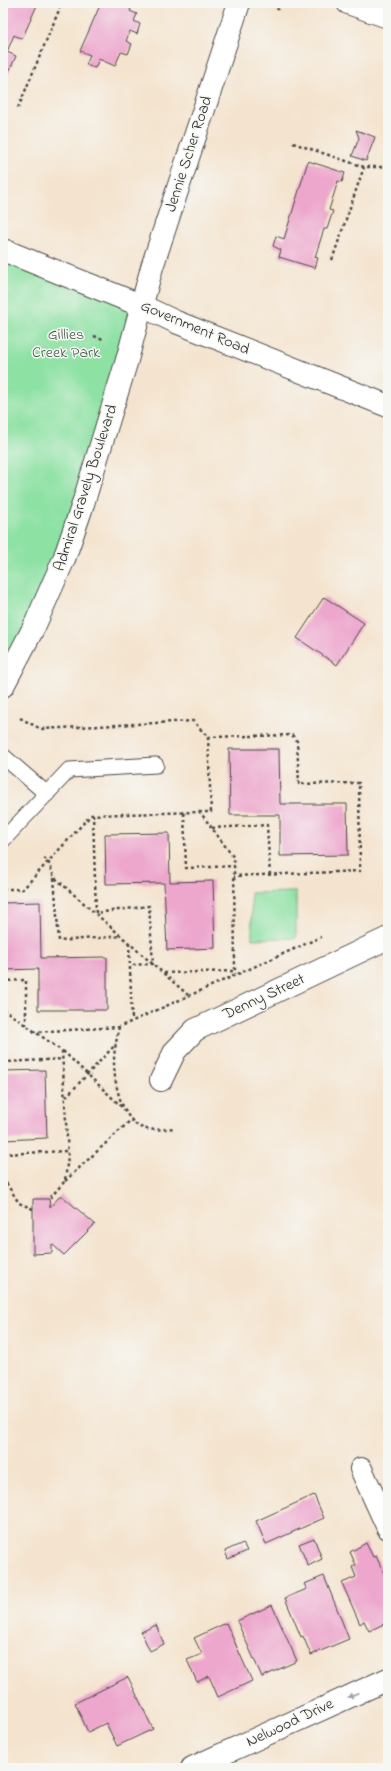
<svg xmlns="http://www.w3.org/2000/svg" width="391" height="1771" font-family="'Indie Flower',sans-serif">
<rect width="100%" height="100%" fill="#f6f6f2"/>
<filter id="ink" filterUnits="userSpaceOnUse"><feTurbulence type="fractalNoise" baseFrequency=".025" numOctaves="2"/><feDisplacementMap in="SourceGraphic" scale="8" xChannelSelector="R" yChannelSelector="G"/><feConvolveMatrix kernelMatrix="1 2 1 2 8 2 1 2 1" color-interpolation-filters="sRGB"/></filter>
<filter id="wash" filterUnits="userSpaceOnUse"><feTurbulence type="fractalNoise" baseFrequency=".012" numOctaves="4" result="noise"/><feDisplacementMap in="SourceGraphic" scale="16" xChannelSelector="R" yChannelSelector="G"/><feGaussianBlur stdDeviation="0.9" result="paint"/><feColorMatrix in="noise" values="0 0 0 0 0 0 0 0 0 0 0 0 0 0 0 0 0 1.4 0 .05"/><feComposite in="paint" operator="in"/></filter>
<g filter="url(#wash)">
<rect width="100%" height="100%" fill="#f4e4cf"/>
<!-- green -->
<g fill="#8ce1a3" stroke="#5c8667">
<polygon points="3,248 140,305 82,507 3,686"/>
<polygon points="296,892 296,938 252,939 251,893"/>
</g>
<g id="blocks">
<!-- building -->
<g fill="#eda7cd">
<polygon points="3,3 38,3 22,39 14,35 7,52 16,56 3,85"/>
<polygon points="101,3 133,3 130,11 137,14 134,21 140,24 137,34 130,31 126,41 132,44 128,54 121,52 115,66 99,59 95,68 86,65 90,55 80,51"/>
<polygon points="356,130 375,137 366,161 352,156 359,138"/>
<polygon points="308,161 345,173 342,182 338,181 329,210 333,211 327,229 324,229 315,257 318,258 315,268 279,257 281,250 273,246 276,236 284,239"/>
<polygon points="324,597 364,623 337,665 297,638"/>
<polygon points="229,749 279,749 280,804 347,804 348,855 280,856 280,815 230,815"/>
<polygon points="169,833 170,882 213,881 215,948 167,950 164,883 106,884 105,834"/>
<polygon points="40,902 41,958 107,957 107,1010 38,1010 38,969 3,970 3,903"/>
<polygon points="45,1070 47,1138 3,1140 3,1071"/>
<polygon points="61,1195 95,1224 64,1255 52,1244 52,1253 33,1254 33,1199 49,1199 50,1207"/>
<polygon points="314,1495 324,1518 266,1544 256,1521"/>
<polygon points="314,1538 322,1559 308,1566 299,1544"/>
<polygon points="243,1543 247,1551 228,1559 225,1551"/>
<polygon points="366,1543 373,1557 376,1556 388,1582 388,1622 369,1631 364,1621 360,1624 342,1583 356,1577 352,1567 356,1565 350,1552"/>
<polygon points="324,1576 349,1639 311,1655 303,1636 301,1637 285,1598 307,1589 304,1584"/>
<polygon points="272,1605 297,1661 262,1677 237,1621"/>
<polygon points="226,1623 252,1681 218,1697 209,1676 197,1682 187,1660 202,1654 194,1638"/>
<polygon points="156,1625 164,1644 150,1651 141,1632"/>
<polygon points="128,1677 153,1729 117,1746 106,1723 88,1732 75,1703"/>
</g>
</g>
</g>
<g filter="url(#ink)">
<use href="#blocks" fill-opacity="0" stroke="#494744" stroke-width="1"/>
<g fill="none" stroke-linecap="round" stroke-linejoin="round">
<!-- service casing -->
<g stroke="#494744" stroke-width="17">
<g id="service">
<polyline points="3,756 47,794"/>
<polyline points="3,840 69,770 156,765"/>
</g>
</g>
<!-- minor casing -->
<g stroke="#494744" stroke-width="24">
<g id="minor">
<polyline points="348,3 388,17"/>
<polyline points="161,1080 175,1051 195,1030 388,938"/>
<polyline points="361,1469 388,1528"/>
<polyline points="192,1768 388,1679"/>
</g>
</g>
<!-- tertiary casing -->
<g stroke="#494744" stroke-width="24">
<polyline id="tertiary" points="3,686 34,627 64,559 82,507 127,360 152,267 239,3"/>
</g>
<!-- secondary casing -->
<g stroke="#494744" stroke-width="24">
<polyline id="secondary" points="3,250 140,305 176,322 388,406"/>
</g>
<!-- path -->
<g stroke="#494744" stroke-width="2.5" stroke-dasharray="3 3" stroke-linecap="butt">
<polyline points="274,3 278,10"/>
<polyline points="18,108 62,3"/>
<polyline points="293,143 364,167 388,167"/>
<polyline points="332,260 364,167"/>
<polyline points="94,336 103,339"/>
<polyline points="20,718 41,729 193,721 208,737 211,812 201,812"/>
<polyline points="208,737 292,735 297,741 299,784 359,783 360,871 234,876"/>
<polyline points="184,813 186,868 234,866"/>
<polyline points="93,814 96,913 149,906 153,964 130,965"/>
<polyline points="212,828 267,825 270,875"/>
<polyline points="44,858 48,861 54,877 188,995"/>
<polyline points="54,878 59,941 121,936"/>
<polyline points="3,889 23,889 91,815 200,812 234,858 235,974"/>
<polyline points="129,943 132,1020"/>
<polyline points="164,973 235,971"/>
<polyline points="3,981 26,980 26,1025"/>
<polyline points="3,1009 62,1051 68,1156 65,1181 49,1199"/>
<polyline points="3,1011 6,1062 63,1059"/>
<path d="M119 1027C117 1038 114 1050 114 1061 114 1082 120 1113 138 1126 148 1132 164 1129 175 1128"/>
<polyline points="33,1032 119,1027 321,937"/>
<polyline points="63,1051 126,1111"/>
<polyline points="66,1097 116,1044"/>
<polyline points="3,1154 67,1151"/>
<polyline points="3,1178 19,1203 33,1209"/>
<polyline points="65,1181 132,1119"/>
</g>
<!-- service -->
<use href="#service" stroke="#fff" stroke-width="15"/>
<!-- minor -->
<use href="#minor" stroke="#fff" stroke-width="22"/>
<!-- tertiary -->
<use href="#tertiary" stroke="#fff" stroke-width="22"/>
<!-- secondary -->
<use href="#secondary" stroke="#fff" stroke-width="22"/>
</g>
<!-- one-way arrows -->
<defs><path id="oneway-solid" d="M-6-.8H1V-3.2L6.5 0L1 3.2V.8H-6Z"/></defs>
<use fill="#a0a0a0" href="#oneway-solid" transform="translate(353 1695) rotate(155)"/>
</g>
<g text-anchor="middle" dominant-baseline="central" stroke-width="3" stroke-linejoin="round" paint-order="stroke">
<!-- street labels -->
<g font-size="16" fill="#2b2b2b" stroke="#f6f6f2">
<text transform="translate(189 154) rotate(-72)">Jennie Scher Road</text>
<text transform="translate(195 328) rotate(23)">Government Road</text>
<text transform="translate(86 488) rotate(-72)">Admiral Gravely Boulevard</text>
<text transform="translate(264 997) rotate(-25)">Denny Street</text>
<text transform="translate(290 1723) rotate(-25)">Nelwood Drive</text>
</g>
<!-- park labels -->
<g font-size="16" fill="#435849" stroke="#f6f6f2">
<text x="66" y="335">Gillies<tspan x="66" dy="18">Creek Park</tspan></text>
</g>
</g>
<!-- margin -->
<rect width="391" height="1771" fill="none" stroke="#f6f6f2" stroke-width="16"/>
</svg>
